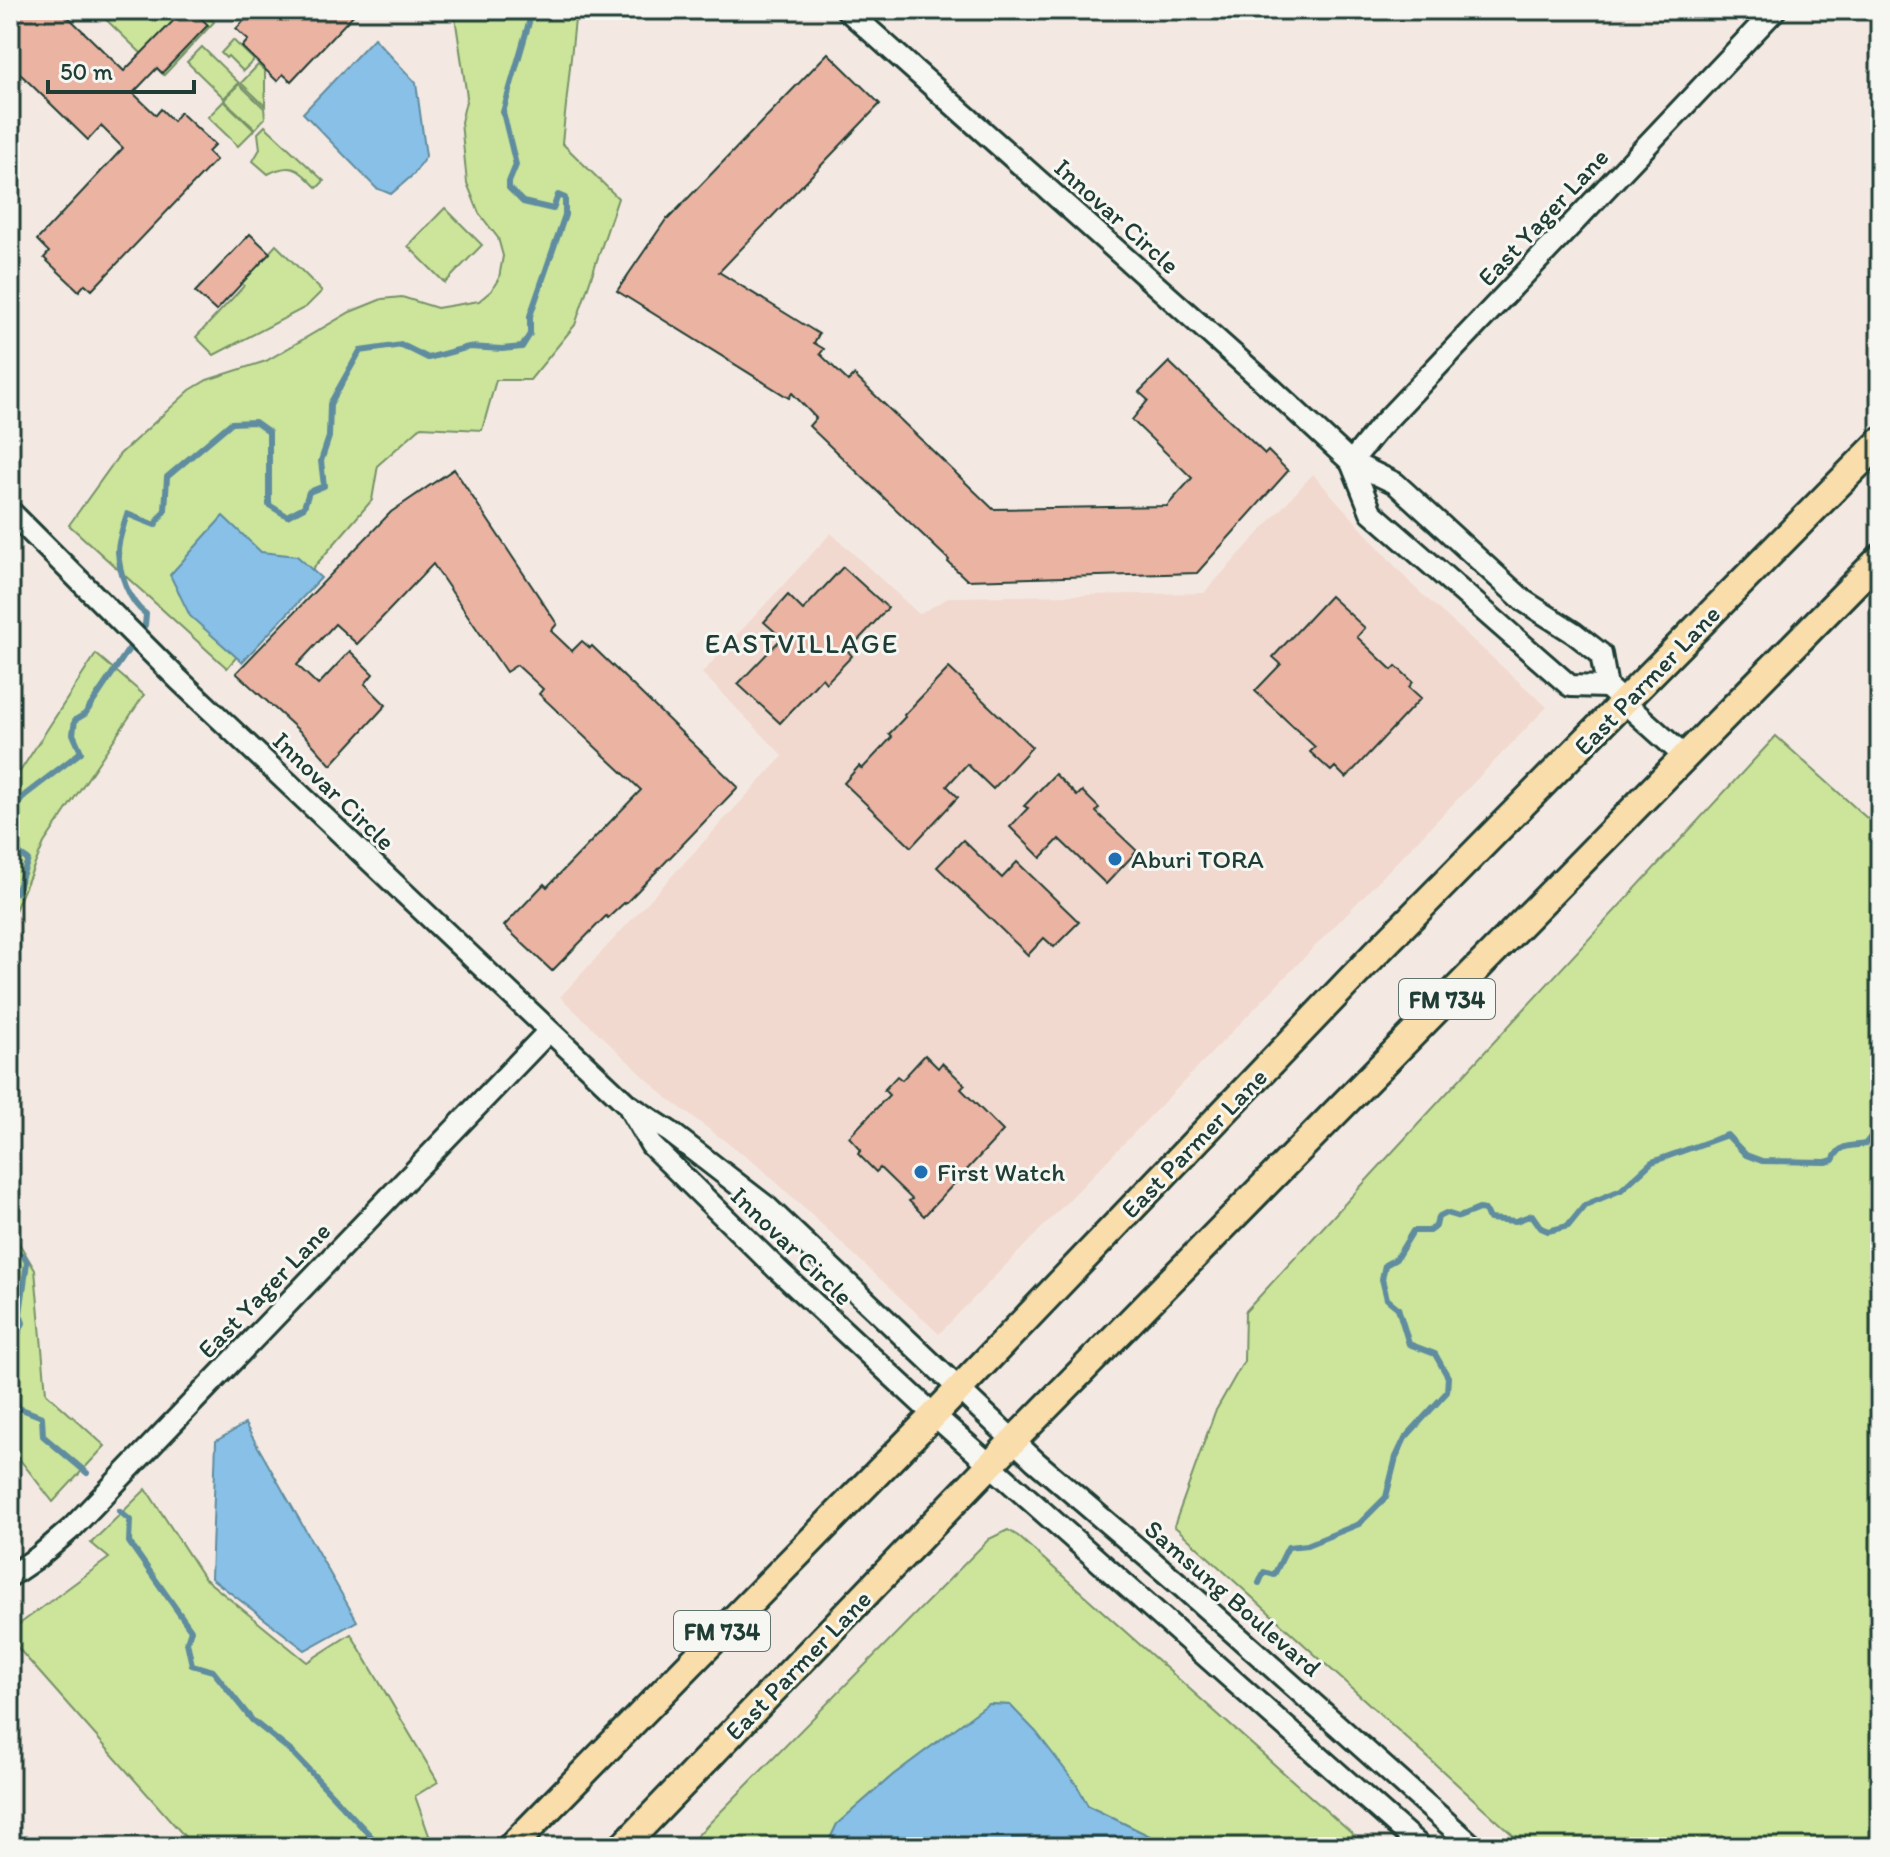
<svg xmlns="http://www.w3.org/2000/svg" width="1890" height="1857" font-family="Itim,sans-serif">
<rect width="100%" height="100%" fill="#f4e9e2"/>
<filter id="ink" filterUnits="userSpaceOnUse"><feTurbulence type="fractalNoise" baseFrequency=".0125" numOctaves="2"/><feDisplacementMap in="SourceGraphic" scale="16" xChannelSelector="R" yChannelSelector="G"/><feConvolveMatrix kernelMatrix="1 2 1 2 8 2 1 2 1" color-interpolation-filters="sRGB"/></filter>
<g filter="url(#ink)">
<!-- built -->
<polygon fill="#f1d9cf" points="1313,474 1412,585 1547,707 939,1334 761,1168 667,1098 560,997 783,756 702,673 831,533 919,614 950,597 1204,593"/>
<!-- green -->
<g fill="#cce59b" stroke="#769168" stroke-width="2">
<polygon points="96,10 201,10 214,22 164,75"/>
<polygon points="454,10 576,10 562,143 618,198 575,325 530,380 496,380 482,430 421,427 378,465 372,500 227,668 69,525 120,454 190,390 207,380 266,361 350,312 382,299 402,297 437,308 479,301 491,291 499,278 503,256 498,238 479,213 467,183 461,122 467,97"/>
<polygon points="233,40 254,60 243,71 228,56 226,58 221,53"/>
<polygon points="202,47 239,83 224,98 187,62"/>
<polygon points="258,65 265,71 265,106 241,83"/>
<polygon points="239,84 264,108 265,118 255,129 224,100"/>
<polygon points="224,101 254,130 238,146 208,117"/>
<path d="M265 126 324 181 317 188C299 170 293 161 268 174L253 161 260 149 258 133Z"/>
<polygon points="445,208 482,245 445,283 408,246"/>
<polygon points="276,245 322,291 306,307 214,355 196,337 244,286 242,283"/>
<polygon points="96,654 144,695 44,843 10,922 10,787"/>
<polygon points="1776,736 1880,830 1880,1847 1526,1847 1174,1526 1215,1412 1244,1361 1245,1312"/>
<polygon points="10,1228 35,1270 46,1393 105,1446 53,1502 10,1447"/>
<polygon points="146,1489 204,1578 307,1662 351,1634 438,1782 415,1796 431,1841 425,1847 339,1847 332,1837 320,1847 194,1847 10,1639 10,1631 109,1558 91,1543"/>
<polygon points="1008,1530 1018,1536 1367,1847 1172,1847 1088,1806 1076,1784 1010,1705 989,1704 893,1775 837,1824 826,1847 686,1847 989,1539"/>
</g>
<!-- water -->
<g fill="#89c0e7" stroke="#5f8c9f" stroke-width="2">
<polygon points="374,38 416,83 426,156 414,174 391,194 376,188 303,113"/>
<polygon points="223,516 261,552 297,556 321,578 242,662 190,616 170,575"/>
<polygon points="245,1424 357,1621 305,1650 211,1578 216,1441"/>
<polygon points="988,1704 1010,1705 1036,1732 1076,1784 1088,1806 1172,1847 826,1847 837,1824 893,1775"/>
</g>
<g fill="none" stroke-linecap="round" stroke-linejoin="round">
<!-- stream -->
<g stroke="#5f8c9f" stroke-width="6">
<path d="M10 838 15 808 25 795 81 752 73 734 75 720 85 714 145 625 146 614C129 603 119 572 118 551 118 540 124 525 127 514L155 525 165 510 167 477 231 423 255 422 269 432V505L287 516 304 507 309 492 324 486 321 461 329 437 330 404 360 351 402 345 428 358 469 347 502 349 522 347 530 334V316L565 215V198L558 195 553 209 523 202 509 188V182L516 165 503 112 530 19 529 10"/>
<polyline points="10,848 28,860 16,892 10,897"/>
<polyline points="10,1252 23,1255 27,1262 20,1314 23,1323 10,1351"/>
<polyline points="10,1351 16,1376 13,1394 19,1408 42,1417 43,1436 87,1473"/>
<polyline points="119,1511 130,1520 129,1542 191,1630 187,1642 192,1665 213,1671 252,1720 292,1752 381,1847"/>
<path d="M1259 1583 1264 1572 1274 1575 1288 1547 1307 1545 1359 1524 1386 1497 1396 1457 1405 1438 1447 1392 1448 1377 1435 1354 1409 1344 1398 1308 1387 1299 1382 1279 1385 1265 1396 1259 1413 1231H1429L1436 1226 1438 1217 1446 1213 1459 1217 1479 1209 1485 1210 1489 1219 1516 1221 1532 1215 1541 1228 1548 1231 1568 1226 1585 1205 1621 1190 1652 1162 1727 1135 1746 1155 1762 1161 1826 1162 1833 1160C1841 1143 1849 1147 1865 1144L1873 1134 1880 1117"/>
</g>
</g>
<!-- building -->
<g fill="#ebb3a2" stroke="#1f3d34" stroke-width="2">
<polygon points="10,10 61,10 124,71 184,10 193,10 208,25 162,73 157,68 133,93 156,115 161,109 173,121 180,112 215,145 208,152 216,160 92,290 85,284 79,291 44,258 49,252 37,240 123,148 101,126 88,140 10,64"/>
<polygon points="254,10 358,10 291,81 283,74 277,81 242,47 248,40 236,29"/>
<polygon points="828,53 880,104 719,272 819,334 814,343 824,349 820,354 848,381 854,375 993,509 1167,506 1192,478 1132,420 1148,400 1139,392 1169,362 1265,454 1268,451 1288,471 1197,573 967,580 948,562 949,560 809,426 816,418 792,393 789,398 617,291 667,218 668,219"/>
<polygon points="250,234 270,253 216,311 195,292"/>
<polygon points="454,469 557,624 551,631 572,651 582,641 590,648 592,646 738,787 625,904 624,903 608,918 606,916 552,971 504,926 544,884 547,887 641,790 539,694 543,689 517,665 506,672 433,564 357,644 335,624 297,665 318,685 350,651 373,674 365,684 386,705 331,765 306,737 236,673 391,512"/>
<polygon points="843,567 888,608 848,651 852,656 826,683 822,678 780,723 738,684 782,638 764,622 788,595 803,610"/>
<polygon points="1330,596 1365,628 1357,637 1392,670 1396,666 1413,682 1409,687 1421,698 1346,778 1335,767 1331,771 1310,752 1315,747 1255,691 1281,664 1273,657"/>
<polygon points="949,668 1032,747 993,789 967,764 947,786 958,797 911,847 844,783 859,766 862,769 892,737 889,734 905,717 904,715"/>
<polygon points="1055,774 1077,796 1082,791 1099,808 1096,812 1137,851 1106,884 1059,839 1041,858 1010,827 1028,808 1024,806"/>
<polygon points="963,840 1002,878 1017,862 1079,922 1054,947 1044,938 1028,955 937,867"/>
<polygon points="925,1055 938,1068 942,1063 965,1085 961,1089 1003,1131 924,1216 909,1201 912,1199 880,1168 876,1172 858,1154 861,1150 849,1137 889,1095 884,1090 897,1076 902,1080"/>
</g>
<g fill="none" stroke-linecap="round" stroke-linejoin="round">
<!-- minor casing -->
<g stroke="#1f3d34" stroke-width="26">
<g id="minor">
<polyline points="847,10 1271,388 1351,462 1395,483 1524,601 1574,633 1601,654 1607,687 1685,757"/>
<polyline points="1351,462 1377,430 1775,10"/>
<polyline points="1351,462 1371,512 1570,686 1607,687"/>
<polyline points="10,511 179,680 627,1104 670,1132 767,1207 1035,1461 1179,1584 1474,1847"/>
<polyline points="630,1109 651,1145 777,1269 934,1415 1421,1847"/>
<polyline points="10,1576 38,1557 72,1528 548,1032"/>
</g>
</g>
<!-- major casing -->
<g stroke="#1f3d34" stroke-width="32">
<g id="major">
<polyline points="511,1847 934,1415 1374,955 1880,442"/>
<polyline points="622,1847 1014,1440 1880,558"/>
</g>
</g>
<!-- minor -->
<use href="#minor" stroke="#f6f6f2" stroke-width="20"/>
<!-- major -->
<use href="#major" stroke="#f9ddab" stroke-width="26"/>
</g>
</g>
<!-- markers -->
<g fill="#1f6fb2" stroke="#f6f6f2" stroke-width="3">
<circle cx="1115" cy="859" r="8"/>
<circle cx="921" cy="1172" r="8"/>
</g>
<g text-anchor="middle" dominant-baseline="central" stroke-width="6" stroke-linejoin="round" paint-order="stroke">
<!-- shield labels -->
<g fill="#f6f6f2" stroke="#60746d" stroke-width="2">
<rect x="1399" y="979" width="96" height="40" rx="6"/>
<rect x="674" y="1611" width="96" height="40" rx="6"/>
</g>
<g font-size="24" font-weight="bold" fill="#1f3d34">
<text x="1447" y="999">FM 734</text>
<text x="722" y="1631">FM 734</text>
</g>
<!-- street labels -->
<g font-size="26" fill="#1f3d34" stroke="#f6f6f2">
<text transform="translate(1117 216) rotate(42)">Innovar Circle</text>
<text transform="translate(1543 217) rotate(-47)">East Yager Lane</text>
<text transform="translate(1647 680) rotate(-46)">East Parmer Lane</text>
<text transform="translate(334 791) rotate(44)">Innovar Circle</text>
<text transform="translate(1194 1143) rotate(-46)">East Parmer Lane</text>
<text transform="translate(792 1246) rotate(44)">Innovar Circle</text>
<text transform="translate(264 1290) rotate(-46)">East Yager Lane</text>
<text transform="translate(1233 1598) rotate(41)">Samsung Boulevard</text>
<text transform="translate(798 1665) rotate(-46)">East Parmer Lane</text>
</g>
<!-- poi labels -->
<g font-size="26" fill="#1f3d34" stroke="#f6f6f2" text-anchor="start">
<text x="1131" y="859">Aburi TORA</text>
<text x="937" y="1172">First Watch</text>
</g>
<!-- neighbourhood labels -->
<g font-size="28" letter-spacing="2" fill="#1f3d34" stroke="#f6f6f2">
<text x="802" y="643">EASTVILLAGE</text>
</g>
</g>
<!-- margin -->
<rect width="1890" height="1857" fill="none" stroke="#f6f6f2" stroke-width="40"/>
<rect x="20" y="20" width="1850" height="1817" fill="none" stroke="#1f3d34" stroke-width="3" filter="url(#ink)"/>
<!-- scale -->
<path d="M48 80v12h146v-12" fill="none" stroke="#1f3d34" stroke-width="4"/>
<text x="60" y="80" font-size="24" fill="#1f3d34" stroke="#f6f6f2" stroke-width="6" paint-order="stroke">50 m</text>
</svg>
